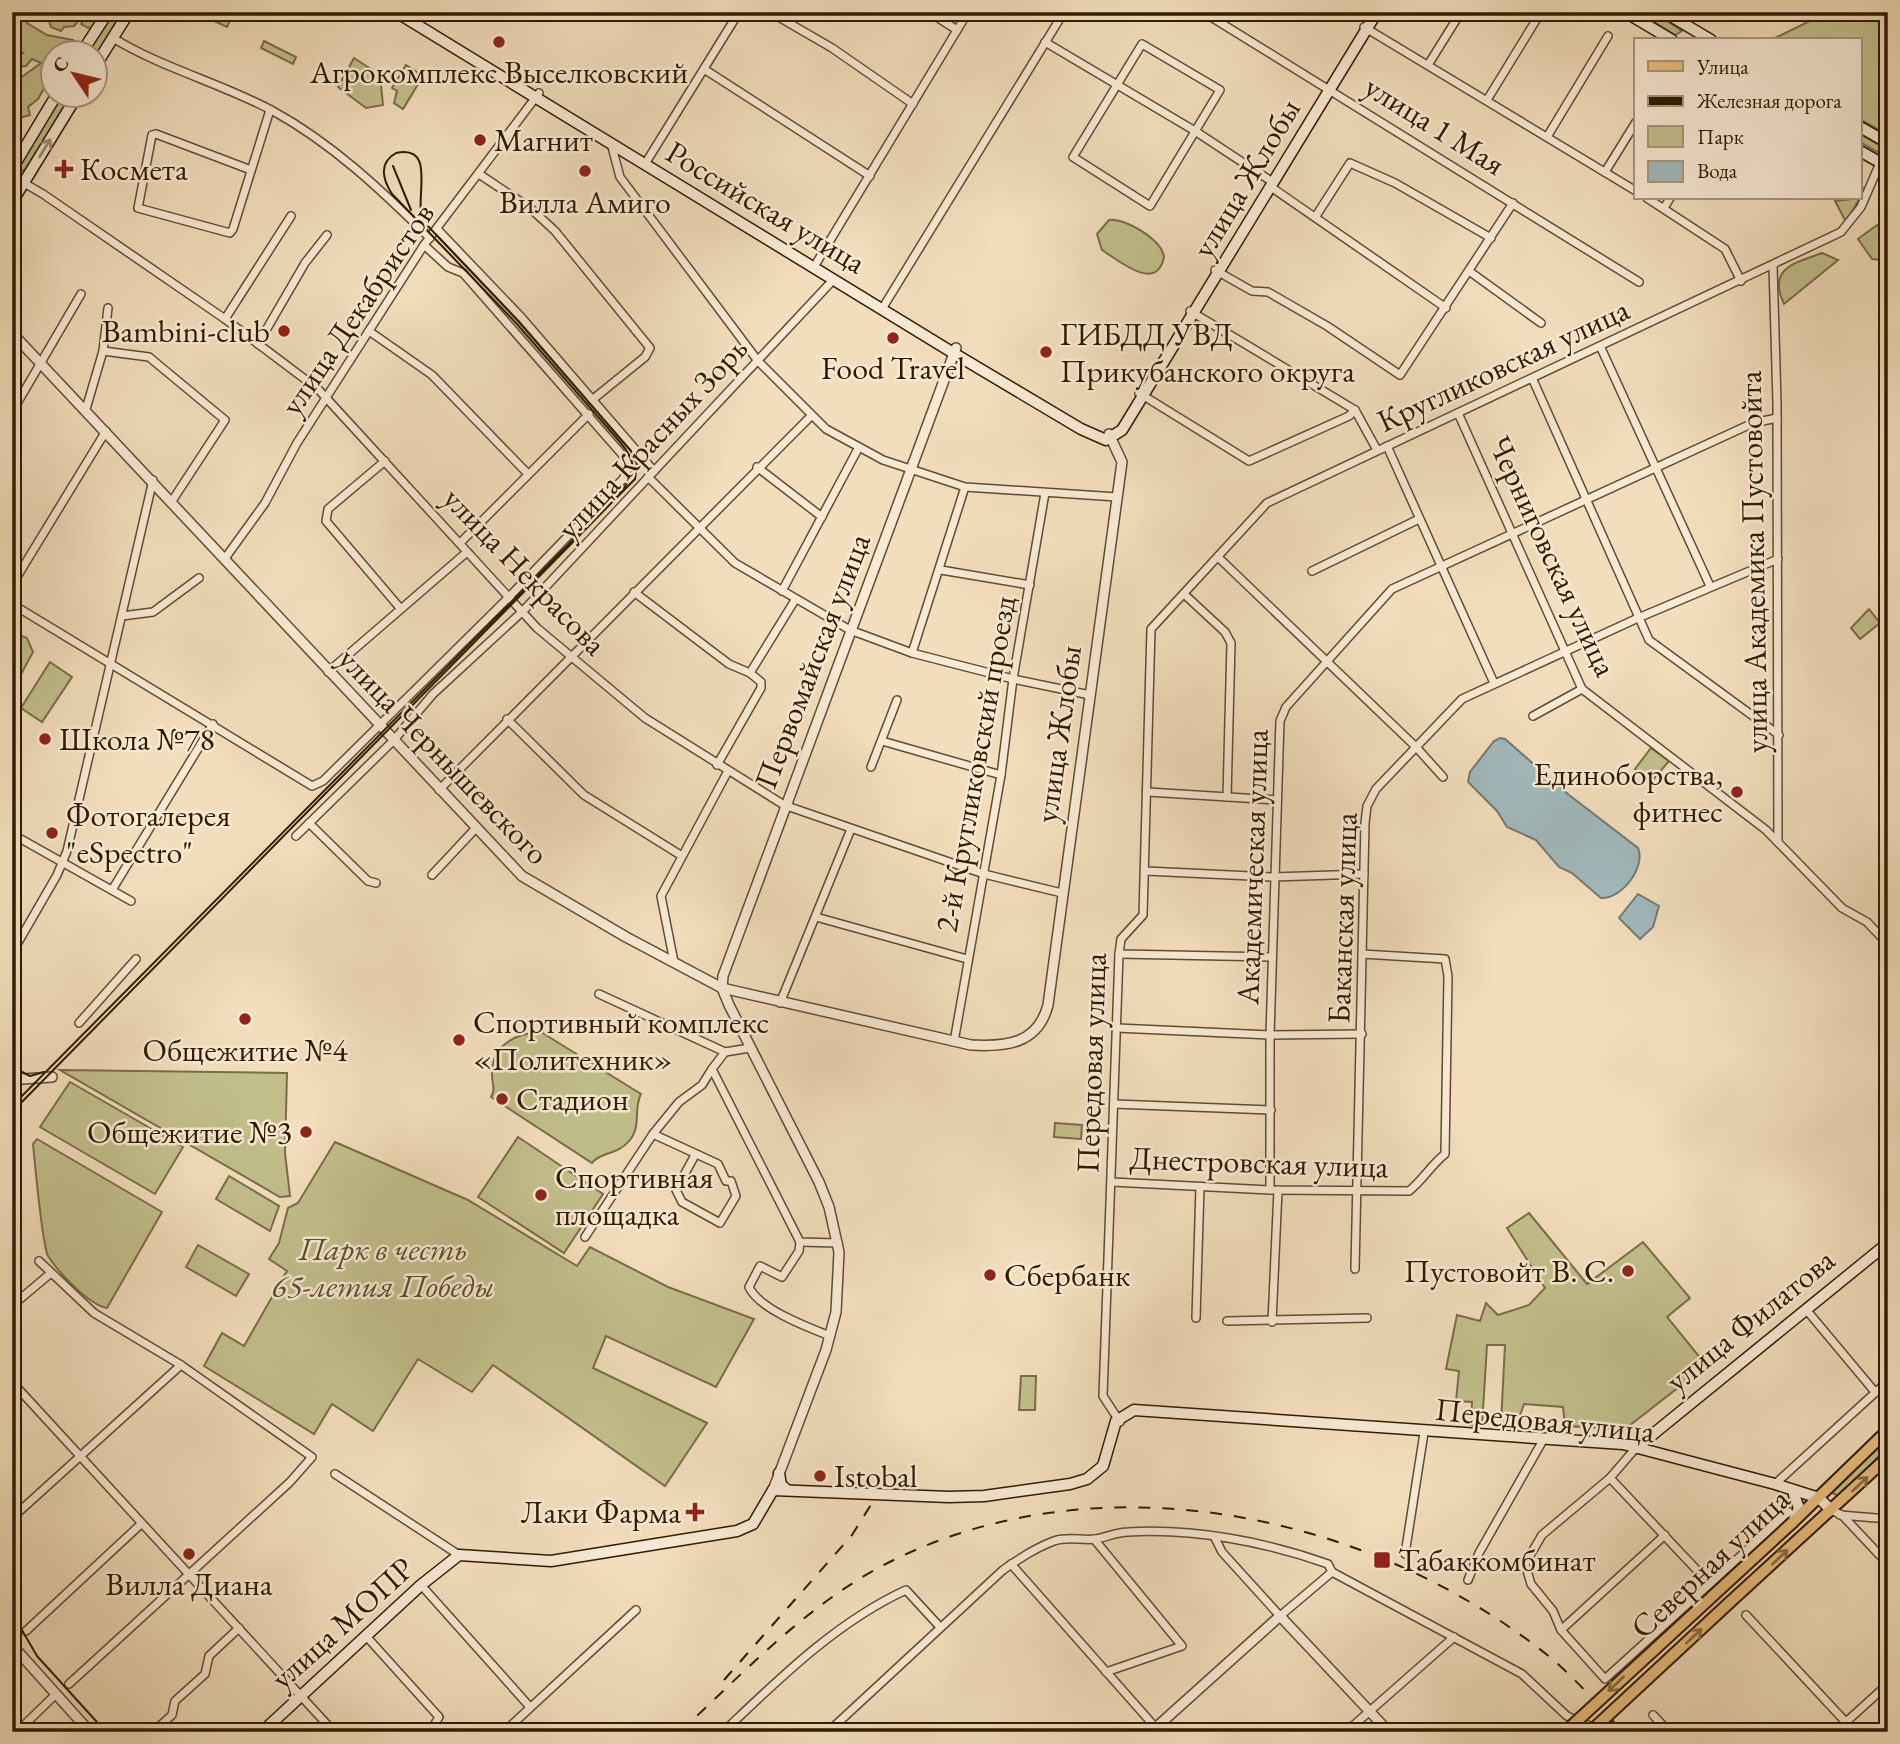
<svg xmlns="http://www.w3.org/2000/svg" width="1900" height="1744" font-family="'EB Garamond',serif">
<rect width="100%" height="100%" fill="#f2ddbc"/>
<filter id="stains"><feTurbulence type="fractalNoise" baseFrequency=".00286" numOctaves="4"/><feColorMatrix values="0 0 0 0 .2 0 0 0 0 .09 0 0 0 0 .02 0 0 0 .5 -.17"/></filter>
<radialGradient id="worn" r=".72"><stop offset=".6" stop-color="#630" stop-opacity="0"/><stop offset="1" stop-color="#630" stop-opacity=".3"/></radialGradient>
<!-- green -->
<g fill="#c2bf8c" stroke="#796d46" stroke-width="2">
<polygon points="12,12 21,14 27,23 47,35 73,40 71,52 52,52 52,73 46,78 47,83 38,99 28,107 30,115 16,119 21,126 18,130 12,129 12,84 41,63 32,59 26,66 18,67 18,77 12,77 12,57 23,53 12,45"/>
<polygon points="28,12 67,17 70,12 86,12 74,26 64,27 61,31 51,27 49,21 29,16"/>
<polygon points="88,12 101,12 92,27 88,28 81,24"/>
<polygon points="113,12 122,12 95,57 94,52 88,52"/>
<polygon points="204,12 219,12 231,18 227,27 205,17"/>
<polygon points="1638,12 1654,12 1682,31 1675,35"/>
<polygon points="1828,12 1888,12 1888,135 1860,119 1860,40 1771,40"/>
<polygon points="264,41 296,57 293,64 261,48"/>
<polygon points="354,58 380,75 383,105 366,108 338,87"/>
<polygon points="406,65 423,76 403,109 394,103 397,91 392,88"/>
<polygon points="62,95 72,95 25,170 20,171 18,166"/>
<polygon points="1860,134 1888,150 1888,158 1860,142"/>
<polygon points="1860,186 1865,189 1846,222 1835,201 1860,198"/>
<path d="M1109 220C1126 218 1162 240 1164 257 1157 293 1119 261 1102 250L1097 234Z"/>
<polygon points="1877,225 1888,237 1888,245 1883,250 1887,257 1882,260 1872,259 1858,239"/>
<path d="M1822 253 1838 260 1784 304C1767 268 1795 263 1822 253Z"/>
<polygon points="1869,609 1880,623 1860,639 1851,628"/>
<polygon points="12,632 27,638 33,652 12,691"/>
<polygon points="50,662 72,677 42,722 21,708"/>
<polygon points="1651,748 1669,761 1652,781 1635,769"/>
<path d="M541 1032 641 1094C633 1109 642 1126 629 1141 619 1154 598 1153 592 1163L491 1097C496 1088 492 1085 492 1075 491 1046 515 1033 541 1032Z"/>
<polygon points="60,1070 287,1073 285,1153 290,1196 280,1197"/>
<polygon points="70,1082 183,1147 155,1194 40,1127"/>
<polygon points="1055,1123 1082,1125 1081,1139 1054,1137"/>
<polygon points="518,1137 603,1194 564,1253 478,1197"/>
<path d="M37 1139 162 1212 107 1308C89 1305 58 1272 48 1256 42 1244 35 1163 33 1144Z"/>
<polygon points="335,1142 468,1200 577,1266 590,1247 668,1287 754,1319 716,1387 606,1336 593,1368 707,1423 665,1486 493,1365 472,1392 418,1359 373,1431 332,1404 314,1434 204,1366 222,1333 244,1346 287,1271 269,1259 279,1243 288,1208 298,1203"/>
<polygon points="229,1176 279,1206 270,1231 216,1199"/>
<polygon points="1529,1213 1587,1284 1643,1242 1690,1298 1667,1317 1702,1360 1684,1374 1688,1380 1625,1429 1565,1426 1563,1407 1524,1404 1517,1424 1501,1423 1505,1345 1487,1345 1482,1426 1471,1425 1472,1402 1456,1401 1459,1371 1446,1369 1457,1315 1480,1321 1486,1303 1498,1315 1529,1305 1545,1288 1507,1228"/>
<polygon points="198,1245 249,1274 236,1296 186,1267"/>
<polygon points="1021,1376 1036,1376 1035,1410 1019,1410"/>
<polygon points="1888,1437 1888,1447 1839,1496 1832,1493"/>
</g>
<!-- water -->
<g fill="#a0b9bc" stroke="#737a71" stroke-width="2">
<path d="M1500 738 1505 739 1569 795 1638 848C1646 867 1622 899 1601 898L1572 873 1559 867 1536 840 1507 827 1497 811 1468 782 1470 772 1494 741Z"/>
<polygon points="1638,894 1659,906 1653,927 1640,939 1619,918"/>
</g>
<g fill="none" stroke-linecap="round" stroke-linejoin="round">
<!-- minor casing -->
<g stroke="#604c30" stroke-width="10">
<g id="minor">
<polyline points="770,12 832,48 913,104"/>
<polyline points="929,12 957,30"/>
<polyline points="1203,12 1639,282"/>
<polyline points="1364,27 1636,191"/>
<path d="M113 38C164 69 221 83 273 111 333 144 381 190 430 238"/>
<polyline points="1045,42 1195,131 1274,183"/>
<polygon points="1142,44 1220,90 1150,206 1073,157"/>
<polyline points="1428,65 1461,12"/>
<polyline points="704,69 870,176"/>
<polyline points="1487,100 1541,12"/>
<polyline points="1547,137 1608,36"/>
<polyline points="611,143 620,177 758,361 826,429 883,460 965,487 1117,497"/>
<polyline points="645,164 739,12"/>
<polyline points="251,170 156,134 152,135 138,208 230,233 233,229 270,110"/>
<polyline points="1605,172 1636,122"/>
<polyline points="479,174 530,208 555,231 650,348 645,357 592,400"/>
<polyline points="12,181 24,183 43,194 225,319 318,389 537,628 645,718 784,805 984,874 1062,893"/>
<polyline points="1271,187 1446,308"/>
<polyline points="1647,198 1725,249 1741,281"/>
<polyline points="1664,208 1670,198"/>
<polyline points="1316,216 1350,163 1395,183 1491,238"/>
<polyline points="438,230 522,318 654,471"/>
<polyline points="1773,266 1777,402 1778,842"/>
<polyline points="814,267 968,12"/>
<polyline points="1215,270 1252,291 1268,292 1327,326 1400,375 1513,203"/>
<polyline points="1469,271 1541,323"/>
<polyline points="882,309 1064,12"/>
<polyline points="1190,311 1355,410"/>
<polyline points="225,319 291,216"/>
<polyline points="369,331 432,375 528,474"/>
<polyline points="258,344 305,263 327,235"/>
<polyline points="1601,348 1710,586"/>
<polyline points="103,351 149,357 225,420 172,501"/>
<polyline points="1533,380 1649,640 1779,735"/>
<polyline points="1139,393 1249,461 1349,416 1355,410"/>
<polyline points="86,409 103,351 108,308"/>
<polyline points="1355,410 1377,450"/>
<polyline points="12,412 81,294"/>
<polyline points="1458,413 1582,689 1766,830 1842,908 1867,922 1888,944"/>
<polyline points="1387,446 1494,683"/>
<polyline points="385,461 328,509 326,521 400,608"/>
<polyline points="757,467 822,517"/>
<polyline points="648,477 735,563 850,630 912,653 1013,679 1090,695"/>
<polyline points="460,543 589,414"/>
<polyline points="226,557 265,503 297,443 424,245 539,93"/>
<polyline points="1220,559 1416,747 1443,777"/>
<polyline points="941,570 1030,585"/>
<polyline points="1312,571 1419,519"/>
<polyline points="12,585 106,431"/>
<polyline points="782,591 859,447"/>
<polyline points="634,592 729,664 750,673"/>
<polyline points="1184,594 1225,632 1231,643 1227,797"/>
<polyline points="12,604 312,786 323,781 510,596 623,479 628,469 627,460 463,273 448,267 424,245"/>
<polyline points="122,616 153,612 199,578"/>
<polyline points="912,653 965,487"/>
<polyline points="328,672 467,552"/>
<polyline points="1533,716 1582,689"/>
<polyline points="507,719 584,795 682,856"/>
<polyline points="882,741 1001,775"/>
<polyline points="717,765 761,688 761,682 750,673 795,600"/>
<polyline points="871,767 897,700"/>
<polyline points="439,790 811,416"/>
<polyline points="1148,792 1277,800"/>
<polyline points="309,823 368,881 376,883"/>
<polyline points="12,834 131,901"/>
<polyline points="296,836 393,741 433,694 523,611 834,279"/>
<polyline points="1146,871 1273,877 1364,874"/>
<polyline points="432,875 476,828"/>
<polyline points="112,890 213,724"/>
<polyline points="816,917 967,959"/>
<polyline points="12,953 57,875 67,851 153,480"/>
<polyline points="1119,954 1272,957"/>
<polyline points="674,962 661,896 728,771"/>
<polyline points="599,994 725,1052 750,1048"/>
<polyline points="780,1003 851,829"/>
<polyline points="79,1023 136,959"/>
<polyline points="1117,1028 1270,1035 1362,1034"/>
<polyline points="954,1042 1001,775 1013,679 1045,493"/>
<polyline points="725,1052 712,1069 800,1242 838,1243"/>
<polyline points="1114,1104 1271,1110"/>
<polyline points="653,1134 718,1164 726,1181 731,1181 736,1196 720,1223 682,1202 676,1190 695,1155"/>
<path d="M1112 1182 1270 1190 1409 1191C1423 1180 1431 1165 1445 1154L1448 976 1445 959 1362 954"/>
<polyline points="1270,1190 1270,1035 1280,721 1286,707 1392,589 1753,423 1777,418"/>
<polyline points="585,1237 653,1134 679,1102 702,1085 712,1069"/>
<path d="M800 1242 799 1251 782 1277 760 1266 749 1287C759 1309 807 1327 830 1336"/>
<polyline points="39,1261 94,1313 181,1365 312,1457 290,1482 69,1684"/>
<polyline points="1355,1269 1365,823 1367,806 1376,789 1462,699 1638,618 1778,559"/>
<polyline points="14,1304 51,1273"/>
<polyline points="1809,1313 1875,1392"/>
<polyline points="1196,1318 1200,1187"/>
<polyline points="1227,1321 1367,1318"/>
<polyline points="1272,1322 1278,1190"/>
<polyline points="12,1382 334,1732"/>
<polyline points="1120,1422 1103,1396 1119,954 1121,939 1143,915 1151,629 1267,503 1841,232 1861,207 1880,163"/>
<polyline points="1634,1450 1610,1478 1542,1535 1525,1564 1531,1584 1553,1611 1561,1630 1605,1679 1789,1512"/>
<polyline points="335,1474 459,1555"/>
<polyline points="1610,1478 1710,1584"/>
<polyline points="1775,1484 1888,1381"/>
<polyline points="1831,1510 1842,1515 1888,1564"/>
<polyline points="1840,1515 1888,1519"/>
<polyline points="12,1518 181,1365"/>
<polyline points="1215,1538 1222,1552 1280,1616 1332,1572"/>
<polyline points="1094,1539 1182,1646 1106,1672"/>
<polyline points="1405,1554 1424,1433"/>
<polyline points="1011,1564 1156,1728"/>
<polyline points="1468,1580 1479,1553 1542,1442"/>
<polyline points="421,1585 530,1707"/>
<polyline points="1746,1615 1855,1732"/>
<polyline points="1561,1630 1665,1535"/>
<polyline points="26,1631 141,1524"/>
<polyline points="366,1636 439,1717 433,1727 435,1732"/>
<polyline points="1653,1715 1669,1732"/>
<polyline points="17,1732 55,1695"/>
<polyline points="153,1732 172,1715 175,1701 205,1674 209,1656 239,1628"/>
<polyline points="504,1732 636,1610"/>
<path d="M723 1732C778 1680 836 1622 906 1590L940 1627"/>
<path d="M828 1732 1003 1570C1019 1559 1035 1548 1054 1541 1069 1536 1082 1541 1096 1539 1107 1537 1117 1532 1128 1532 1193 1528 1267 1542 1328 1564L1332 1572 1522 1674 1567 1716 1604 1732"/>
<polyline points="1346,1732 1454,1637"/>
<polyline points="1835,1732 1888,1684"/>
</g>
</g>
<!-- tertiary casing -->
<g stroke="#604c30" stroke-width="12">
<g id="tertiary">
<path d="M12 333 522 876 626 937 722 988 971 1045C1006 1047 1038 1044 1048 1005L1122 462 1109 434"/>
<polyline points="12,1075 23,1079 52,1077"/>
<polyline points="773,1490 826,1350 836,1312 839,1252 829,1207 819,1182 729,1005 722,988 723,976 956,348"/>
<polyline points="12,1645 90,1732"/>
<polyline points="1151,1732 1280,1616 1389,1732"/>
</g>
</g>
<!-- secondary casing -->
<g stroke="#301b01" stroke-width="13">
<g id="secondary">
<polyline points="396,12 955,354 1081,429 1106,440 1122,430 1377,12"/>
<polyline points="1625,12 1672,40"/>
<polyline points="1664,12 1711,40"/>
<polyline points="82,52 108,12"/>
<polyline points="94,68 129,12"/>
<polyline points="1860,127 1888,143"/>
<polyline points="1860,151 1888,167"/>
<polyline points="12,169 57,94"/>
<polyline points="12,202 78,94"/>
<polyline points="1636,1448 1888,1243"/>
<polyline points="779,1473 781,1485 786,1489"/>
<polyline points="773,1490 949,1497 984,1496 1070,1484 1087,1479 1103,1466 1116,1421 1134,1410 1623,1444 1775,1484 1819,1498 1831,1510"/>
<polyline points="1794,1495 1799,1508 1794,1520"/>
<polyline points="262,1732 421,1585 459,1555 551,1561 737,1531 753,1524 773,1490"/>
</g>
</g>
<!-- primary casing -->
<g stroke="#301b01" stroke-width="14">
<g id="primary">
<polyline points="1793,1522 1888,1430"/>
<polyline points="1729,1603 1888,1457"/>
</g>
</g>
<!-- minor -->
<use href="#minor" stroke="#f7e9d3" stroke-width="7"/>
<!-- tertiary -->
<use href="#tertiary" stroke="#f7e9d3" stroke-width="9"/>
<!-- secondary -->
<use href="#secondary" stroke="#f7e9d3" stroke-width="10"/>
<!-- primary -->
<use href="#primary" stroke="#e9be7e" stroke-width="10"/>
<!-- tram -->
<g stroke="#301b01" stroke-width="2">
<polyline points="393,166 411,210"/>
<polyline points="12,1067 30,1076 44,1072"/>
<path d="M12 1106 620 492C638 473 636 461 620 442L516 323 392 194C383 180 378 163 396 153 439 144 412 202 424 222L518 321 631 451 637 464 635 479 12 1112"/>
<polyline points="12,1178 15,1220 12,1268"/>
<polyline points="12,1613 37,1656 106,1732"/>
</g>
<!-- rail -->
<g stroke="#301b01" stroke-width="2" stroke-dasharray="12 12" stroke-linecap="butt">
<polyline points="724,1680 852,1535 872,1503"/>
<path d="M680 1732C742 1674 804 1608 880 1567 1093 1454 1369 1511 1551 1658 1577 1680 1600 1707 1623 1732"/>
</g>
<!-- primary-bridge casing -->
<g stroke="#301b01" stroke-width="14" stroke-linecap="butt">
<g id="primary-bridge">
<polyline points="1565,1732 1793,1522"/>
<polyline points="1590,1732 1729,1603"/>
</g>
</g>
<!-- primary-bridge -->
<use href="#primary-bridge" stroke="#e9be7e" stroke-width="10"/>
</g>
<!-- one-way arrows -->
<defs><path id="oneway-shaft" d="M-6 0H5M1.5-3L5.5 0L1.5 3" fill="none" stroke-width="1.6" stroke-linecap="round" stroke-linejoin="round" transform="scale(1.75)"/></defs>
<use stroke="#9d8c74" href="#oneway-shaft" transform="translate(45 148) rotate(-58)"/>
<g stroke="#8c6c40">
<use href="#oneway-shaft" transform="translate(1860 1484) rotate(-43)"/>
<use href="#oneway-shaft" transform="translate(1780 1557) rotate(-43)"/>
<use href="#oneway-shaft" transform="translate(1694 1636) rotate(-43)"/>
<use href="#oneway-shaft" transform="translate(1616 1684) rotate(137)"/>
</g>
<!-- markers -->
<g fill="#8f2418" stroke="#f7e9d3" stroke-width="2.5">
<circle cx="499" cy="42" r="7"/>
<circle cx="480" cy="140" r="7"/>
<path d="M60.5 158.5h7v7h7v7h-7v7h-7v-7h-7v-7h7z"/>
<circle cx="585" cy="171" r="7"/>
<circle cx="284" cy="331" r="7"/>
<circle cx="893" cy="338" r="7"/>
<circle cx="1046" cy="352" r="7"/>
<circle cx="45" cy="739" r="7"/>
<circle cx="1737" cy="792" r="7"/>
<circle cx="52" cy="833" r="7"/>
<circle cx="245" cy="1019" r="7"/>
<circle cx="459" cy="1040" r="7"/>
<circle cx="502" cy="1099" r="7"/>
<circle cx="306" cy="1132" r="7"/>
<circle cx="541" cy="1195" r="7"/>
<circle cx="1628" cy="1271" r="7"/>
<circle cx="990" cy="1275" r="7"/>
<circle cx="820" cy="1476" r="7"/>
<path d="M691.5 1501.5h7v7h7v7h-7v7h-7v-7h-7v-7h7z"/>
<circle cx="189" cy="1554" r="7"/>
<rect x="1373" y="1551" width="18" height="18" rx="3.5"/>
</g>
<g text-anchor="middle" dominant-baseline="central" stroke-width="5" stroke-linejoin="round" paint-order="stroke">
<!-- poi labels -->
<g font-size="32" fill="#301b01" stroke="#f7e9d3" text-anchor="start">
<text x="499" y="72" text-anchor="middle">Агрокомплекс Выселковский</text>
<text x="494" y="140">Магнит</text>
<text x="80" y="169">Космета</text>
<text x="585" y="202" text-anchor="middle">Вилла Амиго</text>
<text x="270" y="331" text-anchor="end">Bambini-club</text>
<text x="1060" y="334">ГИБДД УВД<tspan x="1060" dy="37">Прикубанского округа</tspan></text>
<text x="893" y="368" text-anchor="middle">Food Travel</text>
<text x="59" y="739">Школа №78</text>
<text x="1723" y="774" text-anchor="end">Единоборства,<tspan x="1723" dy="37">фитнес</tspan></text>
<text x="66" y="815">Фотогалерея<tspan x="66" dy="37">"eSpectro"</tspan></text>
<text x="473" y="1022">Спортивный комплекс<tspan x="473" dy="37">«Политехник»</tspan></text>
<text x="245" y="1050" text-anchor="middle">Общежитие №4</text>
<text x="516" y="1099">Стадион</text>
<text x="292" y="1132" text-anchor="end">Общежитие №3</text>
<text x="555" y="1177">Спортивная<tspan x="555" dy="37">площадка</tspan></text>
<text x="1614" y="1271" text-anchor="end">Пустовойт В. С.</text>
<text x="1004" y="1275">Сбербанк</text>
<text x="834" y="1476">Istobal</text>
<text x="681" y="1512" text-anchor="end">Лаки Фарма</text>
<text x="1398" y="1560">Табаккомбинат</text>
<text x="189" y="1584" text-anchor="middle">Вилла Диана</text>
</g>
<!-- street labels -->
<g font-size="32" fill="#301b01" stroke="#f7e9d3">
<text transform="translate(1435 125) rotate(32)">улица 1 Мая</text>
<text transform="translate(1246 178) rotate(-59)">улица Жлобы</text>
<text transform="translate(766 207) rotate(31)">Российская улица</text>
<text transform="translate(357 309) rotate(-56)">улица Декабристов</text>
<text transform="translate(1503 365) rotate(-25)">Кругликовская улица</text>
<text transform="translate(652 438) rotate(-47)">улица Красных Зорь</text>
<text transform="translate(1553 556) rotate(65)">Черниговская улица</text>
<text transform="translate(1753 562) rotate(-91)">улица Академика Пустовойта</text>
<text transform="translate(525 571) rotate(46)">улица Некрасова</text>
<text transform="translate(812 661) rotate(-69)">Первомайская улица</text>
<text transform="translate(1058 734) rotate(-82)">улица Жлобы</text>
<text transform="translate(444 756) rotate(46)">улица Чернышевского</text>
<text transform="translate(975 764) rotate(-80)">2-й Кругликовский проезд</text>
<text transform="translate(1252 867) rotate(-88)">Академическая улица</text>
<text transform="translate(1342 918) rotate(-88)">Баканская улица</text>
<text transform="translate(1091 1063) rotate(-88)">Передовая улица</text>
<text transform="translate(1259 1162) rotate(2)">Днестровская улица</text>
<text transform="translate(1750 1320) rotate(-39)">улица Филатова</text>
<text transform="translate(1545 1420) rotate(6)">Передовая улица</text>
<text transform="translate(1710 1563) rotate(-43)">Северная улица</text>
<text transform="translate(342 1623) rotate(-42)">улица МОПР</text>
</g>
<!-- park labels -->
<g font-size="32" font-style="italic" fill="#5c4c2b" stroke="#f7e9d3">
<text x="383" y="1249">Парк в честь<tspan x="383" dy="37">65-летия Победы</tspan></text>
</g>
</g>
<!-- margin -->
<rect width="1900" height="1744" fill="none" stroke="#f2ddbc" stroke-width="42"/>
<rect x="14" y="14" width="1872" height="1716" fill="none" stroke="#301b01" stroke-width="3.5"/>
<rect x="21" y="21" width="1858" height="1702" fill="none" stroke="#301b01" stroke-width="2"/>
<!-- legend -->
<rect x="1634" y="38" width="228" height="161" fill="#f7e9d3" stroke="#a7977f" stroke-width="2"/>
<rect x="1648" y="61" width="35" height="10" fill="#e9be7e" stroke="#a7977f" stroke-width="2"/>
<text x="1697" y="74" font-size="21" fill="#301b01">Улица</text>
<rect x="1648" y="96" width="35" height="10" fill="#301b01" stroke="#a7977f" stroke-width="2"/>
<text x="1697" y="108" font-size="21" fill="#301b01">Железная дорога</text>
<rect x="1648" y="126" width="35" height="21" fill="#c2bf8c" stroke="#a7977f" stroke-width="2"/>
<text x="1697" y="144" font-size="21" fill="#301b01">Парк</text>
<rect x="1648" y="161" width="35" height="21" fill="#a0b9bc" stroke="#a7977f" stroke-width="2"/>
<text x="1697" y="178" font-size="21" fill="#301b01">Вода</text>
<!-- north arrow -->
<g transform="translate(74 74) rotate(305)"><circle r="33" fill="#f7e9d3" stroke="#a7977f" stroke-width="2"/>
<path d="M0-5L12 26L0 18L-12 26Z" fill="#8f2418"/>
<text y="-10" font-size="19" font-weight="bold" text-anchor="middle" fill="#301b01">С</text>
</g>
<rect width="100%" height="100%" filter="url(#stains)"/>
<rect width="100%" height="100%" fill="url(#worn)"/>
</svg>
